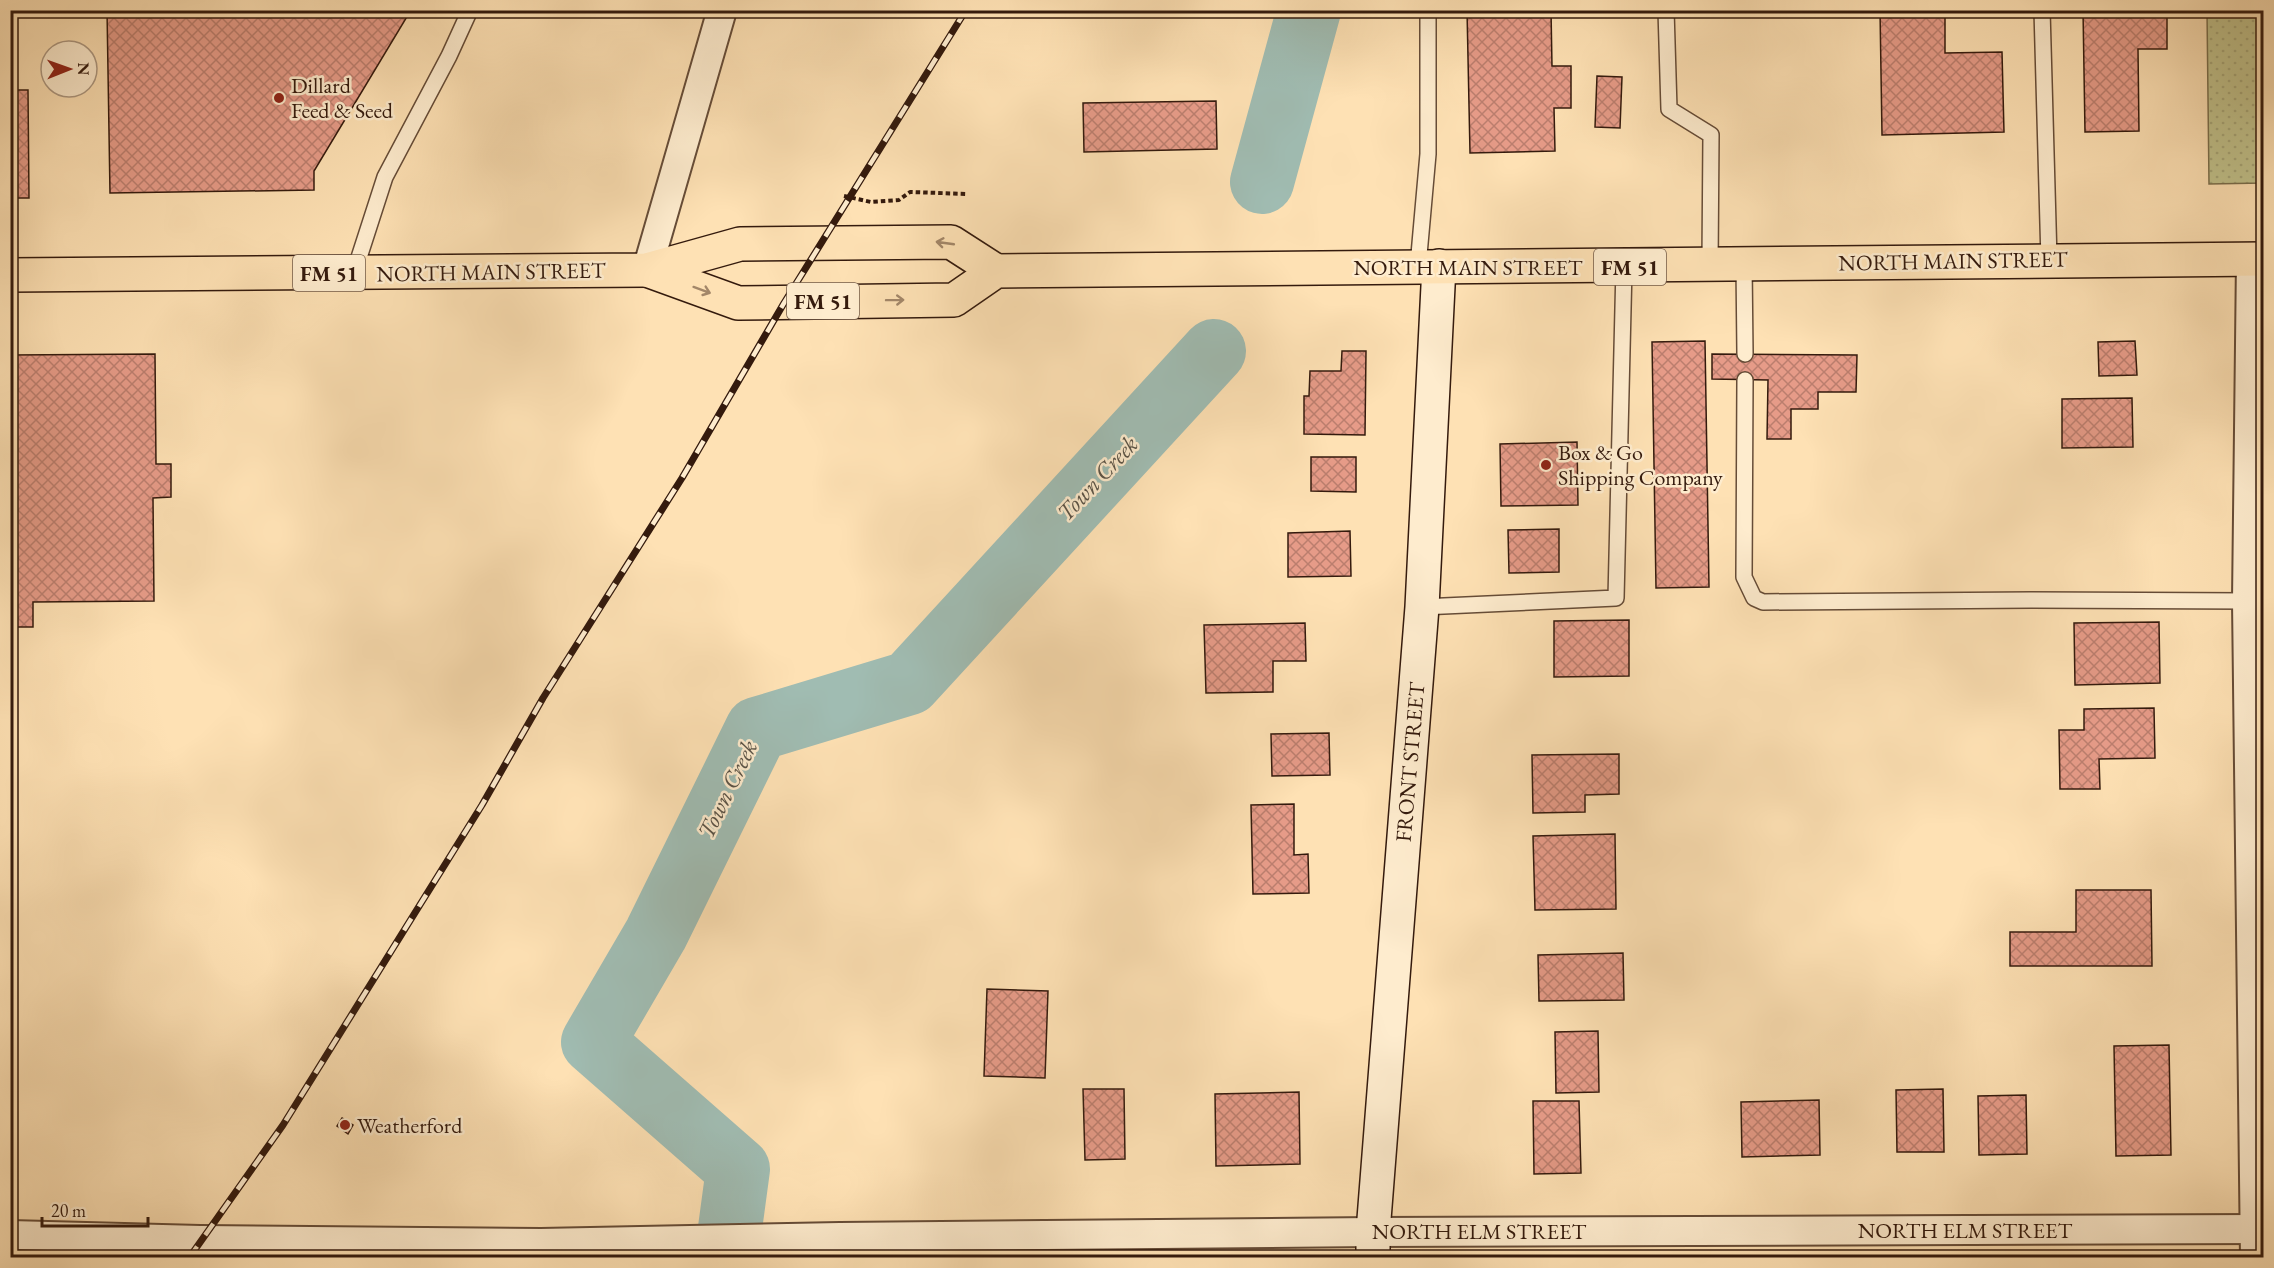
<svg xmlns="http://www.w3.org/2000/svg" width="2274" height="1268" font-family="'EB Garamond',serif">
<defs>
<pattern id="park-dots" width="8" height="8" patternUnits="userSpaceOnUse" patternTransform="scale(1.5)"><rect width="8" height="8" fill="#c1c28c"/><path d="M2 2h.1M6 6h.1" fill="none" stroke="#a6a678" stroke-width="1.8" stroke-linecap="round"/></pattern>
<pattern id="building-cross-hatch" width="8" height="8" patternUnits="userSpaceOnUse" patternTransform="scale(1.5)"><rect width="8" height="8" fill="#e69b88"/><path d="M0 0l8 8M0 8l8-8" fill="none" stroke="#bb7e6e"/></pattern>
</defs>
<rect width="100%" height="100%" fill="#fee1b4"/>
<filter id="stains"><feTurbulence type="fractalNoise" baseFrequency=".00333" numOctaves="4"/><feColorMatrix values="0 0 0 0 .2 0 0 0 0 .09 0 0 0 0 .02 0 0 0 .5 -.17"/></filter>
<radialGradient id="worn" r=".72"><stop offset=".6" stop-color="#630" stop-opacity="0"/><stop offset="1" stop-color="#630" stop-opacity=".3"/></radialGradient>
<!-- park -->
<polygon fill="url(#park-dots)" stroke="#7a6e4c" stroke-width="1.5" points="2207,11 2263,11 2263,183 2209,184"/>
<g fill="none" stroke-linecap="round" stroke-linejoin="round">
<!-- river -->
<g stroke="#a0bcb2" stroke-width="64">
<polyline points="1262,182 1309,10"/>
<polyline points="726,1258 738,1169 593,1042 656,934 757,729 909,683 1214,351"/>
</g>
</g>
<!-- building -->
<g fill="url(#building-cross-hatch)" stroke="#341a0d" stroke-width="1.5">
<polygon points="107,10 411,10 314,171 314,190 110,193"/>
<polygon points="1467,10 1551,10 1552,66 1571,66 1571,108 1554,108 1555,151 1470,153"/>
<polygon points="1880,10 1945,10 1945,53 2002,52 2004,132 1882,135"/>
<polygon points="2083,10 2167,10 2167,49 2138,49 2139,131 2085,132"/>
<polygon points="1597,76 1622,77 1620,128 1595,127"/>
<polygon points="10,90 28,90 29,198 10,198"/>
<polygon points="1216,101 1217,149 1084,152 1083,103"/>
<polygon points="1705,341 1709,587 1656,588 1652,342"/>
<polygon points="2135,341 2137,375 2099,376 2098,342"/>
<polygon points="1342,351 1366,351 1365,435 1304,434 1304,396 1309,396 1310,371 1341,371"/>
<polygon points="155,354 156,464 171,464 171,497 153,498 154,601 33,602 33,627 10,627 10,355"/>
<polygon points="1712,354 1857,355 1856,392 1818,392 1818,409 1791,409 1791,439 1767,439 1768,380 1712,379"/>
<polygon points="2132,398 2133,447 2062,448 2062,399"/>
<polygon points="1577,442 1578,505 1501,506 1500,444"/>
<polygon points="1311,457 1356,457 1356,492 1311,491"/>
<polygon points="1559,529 1559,572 1509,573 1508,530"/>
<polygon points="1350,531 1351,576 1288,577 1288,533"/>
<polygon points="1629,620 1629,676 1554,677 1554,621"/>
<polygon points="2159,622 2160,683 2075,685 2074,623"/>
<polygon points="1305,623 1306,661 1273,661 1273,692 1206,693 1204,625"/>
<polygon points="2154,708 2155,758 2099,759 2100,789 2060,789 2059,730 2084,730 2084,709"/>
<polygon points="1329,733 1330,775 1272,776 1271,734"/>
<polygon points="1619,754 1619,794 1585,795 1585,812 1533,813 1532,755"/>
<polygon points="1294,804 1294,855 1308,854 1309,893 1253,894 1251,805"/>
<polygon points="1615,834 1616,909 1535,910 1533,836"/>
<polygon points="2076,890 2151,890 2152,966 2010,966 2010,932 2076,932"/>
<polygon points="1623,953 1624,1000 1539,1001 1538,955"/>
<polygon points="987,989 1048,991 1045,1078 984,1076"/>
<polygon points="1598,1031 1599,1092 1556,1093 1555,1032"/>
<polygon points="2169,1045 2171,1155 2116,1156 2114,1046"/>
<polygon points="1083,1089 1124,1089 1125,1159 1085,1160"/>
<polygon points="1943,1089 1944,1152 1897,1152 1896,1090"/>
<polygon points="1299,1092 1300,1164 1216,1166 1215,1094"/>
<polygon points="2026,1095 2027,1154 1979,1155 1978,1096"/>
<polygon points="1819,1100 1820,1155 1742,1157 1741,1102"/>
<polygon points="1533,1101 1579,1101 1581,1173 1534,1174"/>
<polygon points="342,1118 353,1125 348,1134 337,1126"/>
</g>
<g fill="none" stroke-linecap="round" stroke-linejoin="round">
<!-- lane casing -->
<g stroke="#664c37" stroke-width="18">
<g id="lane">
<polyline points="1666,10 1669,109 1711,135 1710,264"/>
<polyline points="2042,10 2049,260"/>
<polyline points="1744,264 1745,354"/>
<polyline points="1418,266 1428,154 1428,10"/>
<polyline points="354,273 385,177 449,56 470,10"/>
<polyline points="1745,380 1744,577 1754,598 1763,602 2031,600 2247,601"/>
<polyline points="1422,607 1616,598 1624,267"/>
</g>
</g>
<!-- street casing -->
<g stroke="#664c37" stroke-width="32">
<g id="street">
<polyline points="2251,259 2247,601 2255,1258"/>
<polyline points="647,270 722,10"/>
<polyline points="10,1235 200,1240 541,1243 840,1237 1373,1232 2264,1229"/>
</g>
</g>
<!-- secondary casing -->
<g stroke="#341a0d" stroke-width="36">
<polyline id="secondary" points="1373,1258 1373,1232 1422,607 1439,266"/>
</g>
<!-- primary casing -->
<g stroke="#341a0d" stroke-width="36">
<g id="primary">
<polyline points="647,270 738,303 954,300 996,271 2264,259"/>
<polyline points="10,275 647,270 740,244 951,242 996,271"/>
</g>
</g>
<!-- path -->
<polyline stroke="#341a0d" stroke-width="4" stroke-dasharray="4.5 3" stroke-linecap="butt" points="844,196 871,202 899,200 910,192 968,194"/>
<!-- lane -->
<use href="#lane" stroke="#feecce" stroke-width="15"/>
<!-- street -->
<use href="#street" stroke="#feecce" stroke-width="28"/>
<!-- secondary -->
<use href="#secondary" stroke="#feecce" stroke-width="33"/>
<!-- primary -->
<use href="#primary" stroke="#fee1b4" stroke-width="33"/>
<!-- rail casing -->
<g stroke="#341a0d" stroke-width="7">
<polyline id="rail" points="189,1258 283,1125 482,805 543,698 682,478 784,303 966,10"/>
</g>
<!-- rail -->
<use href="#rail" stroke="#feecce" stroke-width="4.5" stroke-dasharray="14" stroke-linecap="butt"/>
</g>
<!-- one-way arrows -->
<defs><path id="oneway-shaft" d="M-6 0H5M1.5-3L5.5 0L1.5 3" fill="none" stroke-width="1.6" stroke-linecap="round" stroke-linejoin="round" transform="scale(1.5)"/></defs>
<g stroke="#a38769">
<use href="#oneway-shaft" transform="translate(945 243) rotate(-172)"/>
<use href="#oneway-shaft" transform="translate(702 290) rotate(20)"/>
<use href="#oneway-shaft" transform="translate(895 300) rotate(-1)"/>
</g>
<!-- markers -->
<g fill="#8f2418" stroke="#feecce" stroke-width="2">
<circle cx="279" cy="98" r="6"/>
<circle cx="1546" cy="465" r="6"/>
<circle cx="345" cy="1125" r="6"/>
</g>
<g text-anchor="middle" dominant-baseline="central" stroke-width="5" stroke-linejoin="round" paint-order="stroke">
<!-- shield labels -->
<g fill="#feecce" stroke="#715947" stroke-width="1.5">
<rect x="1594" y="249" width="72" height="36" rx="4.5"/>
<rect x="293" y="255" width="72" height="36" rx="4.5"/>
<rect x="787" y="283" width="72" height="36" rx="4.5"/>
</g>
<g font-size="21" font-weight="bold" fill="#341a0d">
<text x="1630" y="267">FM 51</text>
<text x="329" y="273">FM 51</text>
<text x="823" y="301">FM 51</text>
</g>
<!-- poi labels -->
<g font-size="22" fill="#341a0d" stroke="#feecce" text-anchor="start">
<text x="291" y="85">Dillard<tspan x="291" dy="25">Feed &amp; Seed</tspan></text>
<text x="1558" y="452">Box &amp; Go<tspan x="1558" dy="25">Shipping Company</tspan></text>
<text x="357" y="1125">Weatherford</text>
</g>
<!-- street labels -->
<g font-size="22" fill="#341a0d" stroke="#feecce">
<text transform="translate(1953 261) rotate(-1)">NORTH MAIN STREET</text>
<text x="1468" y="267">NORTH MAIN STREET</text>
<text transform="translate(491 272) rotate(-1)">NORTH MAIN STREET</text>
<text transform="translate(1410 762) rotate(-85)">FRONT STREET</text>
<text x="1965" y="1230">NORTH ELM STREET</text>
<text x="1479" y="1231">NORTH ELM STREET</text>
</g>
<!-- water labels -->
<g font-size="24" font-style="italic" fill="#5a5347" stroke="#feecce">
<text transform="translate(1097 478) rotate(-47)">Town Creek</text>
<text transform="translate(727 789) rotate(-64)">Town Creek</text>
</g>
</g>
<!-- margin -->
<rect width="2274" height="1268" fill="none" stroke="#fee1b4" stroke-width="36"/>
<rect x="12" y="12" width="2250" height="1244" fill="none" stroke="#341a0d" stroke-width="3"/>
<rect x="18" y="18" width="2238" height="1232" fill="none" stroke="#341a0d" stroke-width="1.5"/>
<!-- north arrow -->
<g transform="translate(69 69) rotate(89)"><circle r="28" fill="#feecce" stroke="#ad9881" stroke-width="1.5"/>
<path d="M0-4.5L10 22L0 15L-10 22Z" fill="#8f2418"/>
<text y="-9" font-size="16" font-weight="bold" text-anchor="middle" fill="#341a0d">N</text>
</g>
<!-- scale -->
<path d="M42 1217v9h106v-9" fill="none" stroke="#341a0d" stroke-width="3"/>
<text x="51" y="1217" font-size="18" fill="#341a0d" stroke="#feecce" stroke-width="4.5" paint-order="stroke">20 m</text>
<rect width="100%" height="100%" filter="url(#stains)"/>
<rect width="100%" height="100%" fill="url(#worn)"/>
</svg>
